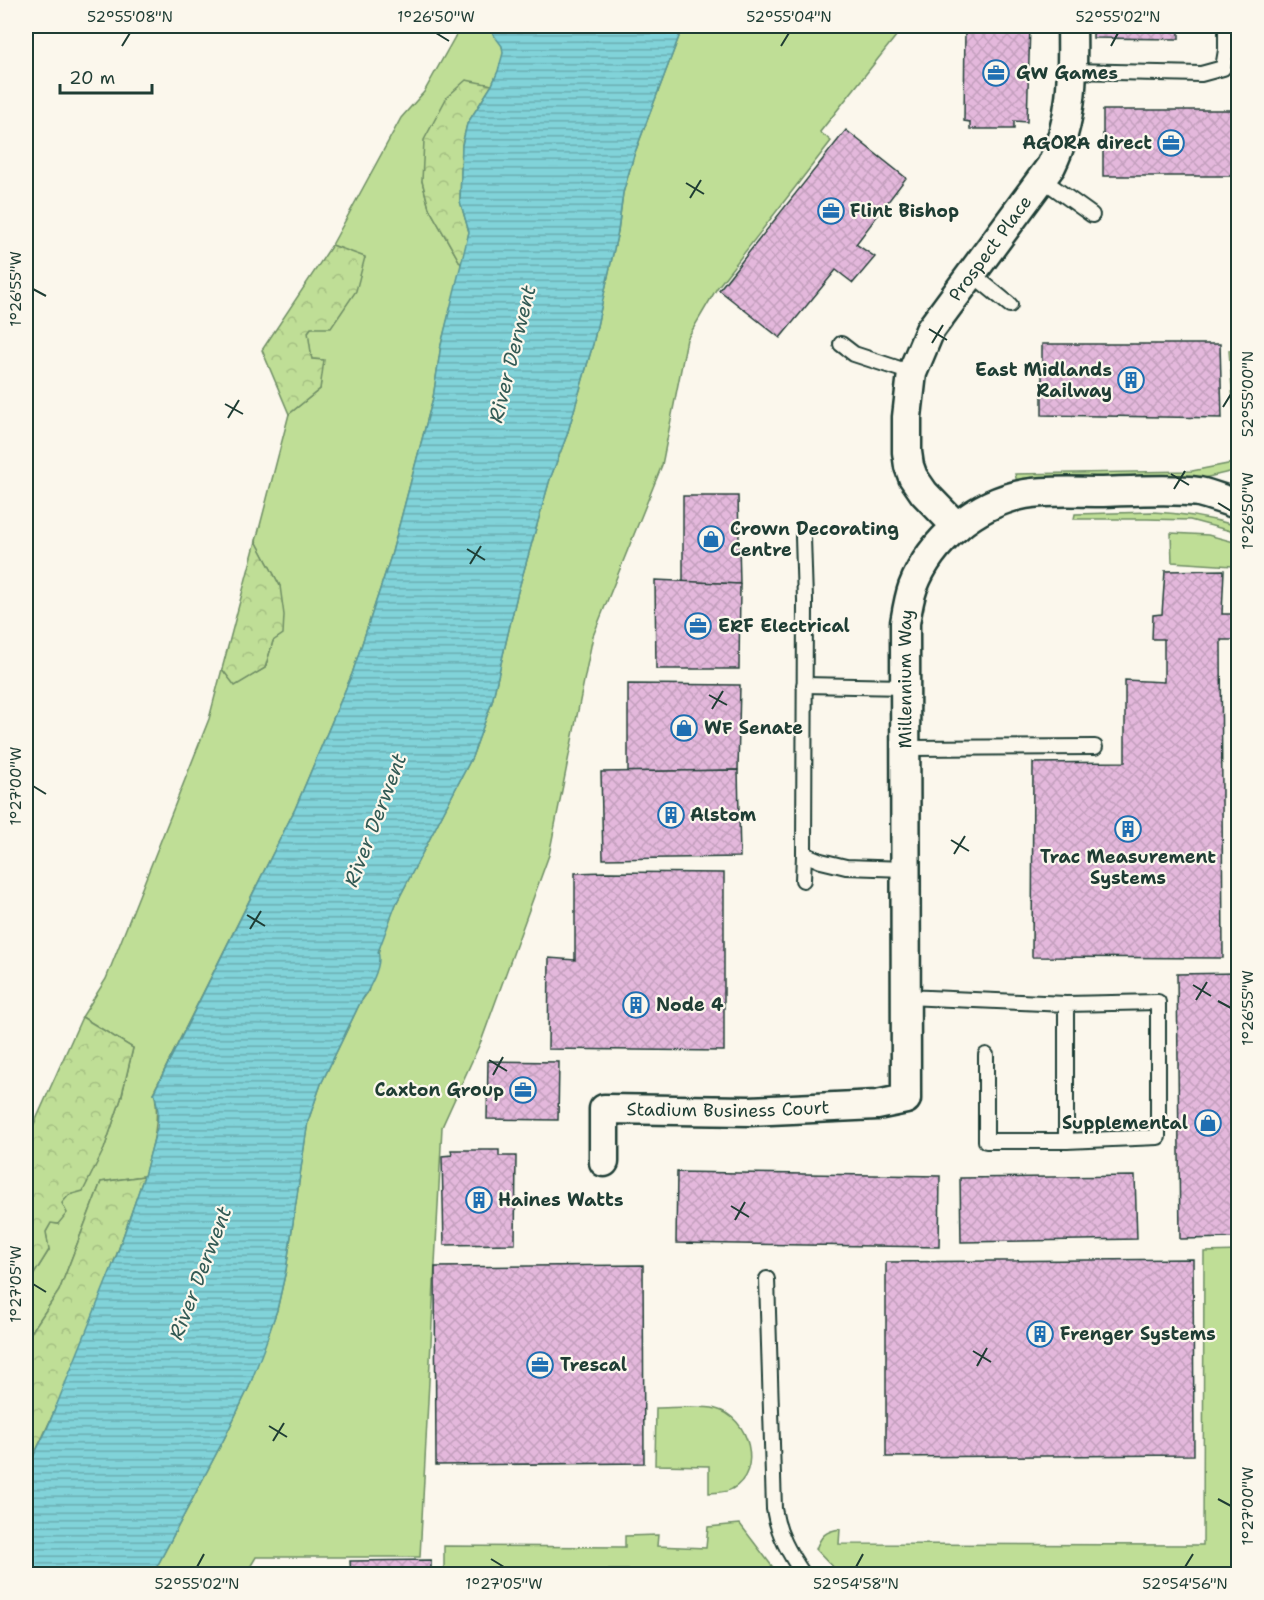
<svg xmlns="http://www.w3.org/2000/svg" width="1264" height="1600" font-family="'Shantell Sans',sans-serif">
<defs>
<pattern id="forest-crowns" width="20" height="18" patternUnits="userSpaceOnUse" patternTransform="scale(1.5)"><rect width="20" height="18" fill="#bfde96"/><path d="M2 6a3 3 0 1 1 6 0M12 15a3 3 0 1 1 6 0" fill="none" stroke="#a4bf82"/></pattern>
<pattern id="water-rules" width="6" height="5" patternUnits="userSpaceOnUse" patternTransform="scale(1.5)"><rect width="6" height="5" fill="#81d3d9"/><path d="M0 2.5h6" fill="none" stroke="#69acb1"/></pattern>
<pattern id="building-cross-hatch" width="8" height="8" patternUnits="userSpaceOnUse" patternTransform="scale(1.5)"><rect width="8" height="8" fill="#e4b8dc"/><path d="M0 0l8 8M0 8l8-8" fill="none" stroke="#c39fbd"/></pattern>
</defs>
<rect width="100%" height="100%" fill="#fbf7ec"/>
<filter id="ink" filterUnits="userSpaceOnUse"><feTurbulence type="fractalNoise" baseFrequency=".0167" numOctaves="2"/><feDisplacementMap in="SourceGraphic" scale="12" xChannelSelector="R" yChannelSelector="G"/><feConvolveMatrix kernelMatrix="1 2 1 2 8 2 1 2 1" color-interpolation-filters="sRGB"/></filter>
<g filter="url(#ink)">
<!-- green -->
<g fill="#bfde96" stroke="#6f8e65" stroke-width="1.5">
<path d="M461 26H487C491 32 499 39 502 46 507 58 496 75 492 85L466 81 422 181 429 208 462 266 441 345 433 398 424 432 391 556 352 674 295 809 153 1093 155 1095C160 1124 152 1148 144 1176L101 1182 59 1291 26 1340V1287L49 1250 46 1232 51 1223 58 1224 62 1203 104 1149 121 1099 133 1048 82 1017 106 979 209 719 222 669 235 685 265 668 273 641 280 586 256 541 289 414 320 389 323 360 311 359 308 332 365 258 332 245 401 118 424 92Z"/>
<polygon points="683,26 904,26 820,132 831,141 717,288 687,339 662,465 593,636 549,855 482,1039 442,1127 420,1557 256,1557 246,1574 153,1574 225,1437 249,1387 277,1310 286,1270 308,1121 321,1084 360,1003 368,992 382,938 396,904 472,757 492,702 517,595 550,479 567,435 593,344 618,231 623,193 634,155"/>
<polygon points="1238,349 1238,441 1236,441 1229,350"/>
<polygon points="1238,462 1238,470 1204,478 1174,481 1017,482 1015,474 1192,471"/>
<path d="M1153 512C1183 513 1210 518 1238 526V533L1190 520 1147 519H1074L1075 514Z"/>
<polygon points="1171,533 1208,535 1238,543 1238,555 1233,559 1233,566 1172,562"/>
<path d="M1238 1251V1574H840L816 1549C821 1536 825 1531 840 1529L839 1544 1203 1545 1204 1252Z"/>
<path d="M656 1408C671 1408 703 1405 716 1409 749 1417 764 1471 732 1489 726 1493 716 1492 709 1493V1466L655 1465Z"/>
<polygon points="740,1524 778,1574 714,1574 710,1570 444,1570 444,1546 625,1547 625,1536 658,1535 657,1546 706,1548 708,1527"/>
</g>
<!-- forest -->
<g fill="url(#forest-crowns)" stroke="#6f8e65" stroke-width="1.5">
<polygon points="466,80 492,85 467,124 462,145 460,201 469,232 462,266 429,208 422,181 424,140 447,97"/>
<polygon points="332,245 365,257 356,291 331,328 311,328 308,332 312,359 324,360 320,389 289,414 262,350"/>
<polygon points="256,541 280,586 284,615 283,634 273,641 265,668 235,686 222,669"/>
<polygon points="82,1017 133,1048 121,1099 104,1149 83,1191 69,1195 62,1203 67,1213 58,1224 51,1223 46,1232 49,1250 26,1287 26,1142"/>
<path d="M144 1176C110 1276 74 1376 26 1471V1340L59 1291 101 1182Z"/>
</g>
<!-- water -->
<path fill="url(#water-rules)" stroke="#5a9797" stroke-width="1.5" d="M487 26H683L634 155 623 193 618 231 593 344 567 435 550 479 517 595 492 702 472 757 396 904 378 952C383 965 368 992 360 1003L321 1084 308 1121 286 1270 277 1310 264 1348 249 1387 225 1437 153 1574H26V1471L47 1429 116 1257 144 1176 157 1128 158 1111 155 1095 153 1094 295 809 352 674 391 556 433 398 441 345 469 232 460 201 462 145 467 124 492 85 498 71 503 53 502 46Z"/>
<!-- building -->
<g fill="url(#building-cross-hatch)" stroke="#1f3d34" stroke-width="1.5">
<polygon points="965,26 1030,26 1027,122 1014,121 1014,129 970,129 970,122 964,121"/>
<polygon points="1093,26 1179,26 1179,39 1093,38"/>
<rect x="1103" y="110" width="135" height="66"/>
<polygon points="846,130 906,178 856,244 875,257 853,283 836,270 780,338 719,290"/>
<polygon points="1042,344 1220,344 1222,418 1042,415"/>
<polygon points="683,496 738,496 740,584 683,582"/>
<polygon points="1224,570 1222,614 1233,614 1235,640 1221,640 1223,958 1032,957 1033,763 1125,762 1125,680 1164,682 1164,639 1152,639 1153,615 1162,614 1165,571"/>
<polygon points="655,580 740,584 739,669 656,669"/>
<polygon points="628,684 740,685 738,770 628,772"/>
<polygon points="738,770 740,857 603,859 601,772"/>
<polygon points="606,872 724,873 724,1051 548,1049 549,958 575,960 575,873"/>
<polygon points="1238,973 1238,1238 1180,1239 1177,974"/>
<polygon points="488,1061 559,1062 558,1120 487,1119"/>
<polygon points="451,1150 499,1150 499,1156 516,1156 515,1244 444,1245 442,1156 452,1155"/>
<polygon points="677,1172 940,1176 939,1247 676,1243"/>
<polygon points="1135,1176 1137,1239 961,1242 960,1178"/>
<polygon points="1193,1259 1194,1455 886,1457 886,1262"/>
<polygon points="643,1265 644,1463 436,1465 435,1267"/>
<polygon points="431,1560 431,1574 351,1574 350,1561"/>
</g>
<g fill="none" stroke-linecap="round" stroke-linejoin="round">
<!-- service casing -->
<g stroke="#1f3d34" stroke-width="18">
<g id="service">
<polyline points="1072,71 1201,74 1223,68 1226,50 1226,26"/>
<polyline points="1042,179 1092,215"/>
<polyline points="971,273 1010,305"/>
<polyline points="841,344 854,354 912,373"/>
<polyline points="803,537 805,600 804,854 821,861 846,867 905,869"/>
<polyline points="804,685 905,687"/>
<polyline points="906,748 1095,747"/>
<polyline points="803,880 804,854"/>
<polyline points="906,997 1066,1004 1158,1002 1158,1137 1066,1141 1066,1004"/>
<polyline points="986,1055 986,1141 1066,1141"/>
<path d="M767 1279 774 1509C778 1534 789 1553 803 1574"/>
</g>
</g>
<!-- minor casing -->
<g stroke="#1f3d34" stroke-width="33">
<g id="minor">
<path id="s1" d="M957 527 924 493 913 477 909 466 907 452V417L912 373 930 330 1051 166C1073 122 1073 74 1072 26"/>
<path id="s2" d="M604 1162V1109L750 1111 877 1105 906 1099 905 623C907 611 909 598 913 587 931 540 976 503 1025 494 1049 490 1077 492 1103 492 1131 491 1172 488 1199 492 1212 495 1226 501 1238 504"/>
</g>
</g>
<!-- service -->
<use href="#service" stroke="#fbf7ec" stroke-width="14"/>
<!-- minor -->
<use href="#minor" stroke="#fbf7ec" stroke-width="28"/>
</g>
</g>
<!-- ticks -->
<path fill="none" stroke="#1f3d34" stroke-width="2" d="M436 33 449 41M122 46 130 33M781 46 789 33M1111 46 1118 33M686 183 704 194M690 198 701 180M33 289 46 296M929 329 947 340M932 343 943 325M225 404 243 414M1223 407 1231 394M228 418 239 400M1171 474 1189 485M1174 489 1185 471M1218 503 1231 511M467 549 485 560M470 564 481 546M709 695 727 705M712 709 723 691M33 786 46 794M951 840 969 851M954 854 965 836M247 915 265 926M250 929 261 911M1193 985 1211 996M1196 1000 1207 982M1218 1001 1231 1008M489 1060 507 1071M493 1075 503 1057M731 1206 749 1217M735 1220 745 1202M33 1284 46 1292M973 1351 991 1362M977 1366 987 1348M269 1426 287 1437M273 1441 284 1423M1218 1499 1231 1506M491 1559 504 1567M197 1567 204 1554M856 1567 863 1554M1185 1567 1193 1554"/>
<!-- icons -->
<defs>
<g id="office-ring" transform="scale(1.35)"><circle r="9.5" fill="#fbf7ec" stroke="#1f6fb2" stroke-width="1.5"/><path d="M-6-3h4V-5.5h4V-3h4V5H-6ZM-1-4.5V-3h2v-1.5ZM-6 0V1H6V0Z" fill="#1f6fb2"/></g>
<g id="building-ring" transform="scale(1.35)"><circle r="9.5" fill="#fbf7ec" stroke="#1f6fb2" stroke-width="1.5"/><path d="M-4-6H4V6H1V3H-1V6H-4ZM-2.5-4.3h1.7v1.8h-1.7ZM.8-4.3h1.7v1.8H.8ZM-2.5-1h1.7V.8h-1.7ZM.8-1h1.7V.8H.8Z" fill="#1f6fb2"/></g>
<g id="shop-ring" transform="scale(1.35)"><circle r="9.5" fill="#fbf7ec" stroke="#1f6fb2" stroke-width="1.5"/><path d="M-5-2.5h2.3a2.7 3.5 0 0 1 5.4 0H5L5.5 6h-11ZM-1.5-2.5h3a1.5 2.3 0 0 0-3 0Z" fill="#1f6fb2"/></g>
</defs>
<g fill-rule="evenodd">
<use href="#office-ring" x="996" y="73"/>
<use href="#office-ring" x="1171" y="143"/>
<use href="#office-ring" x="831" y="211"/>
<use href="#building-ring" x="1131" y="380"/>
<use href="#shop-ring" x="711" y="539"/>
<use href="#office-ring" x="698" y="626"/>
<use href="#shop-ring" x="684" y="728"/>
<use href="#building-ring" x="671" y="815"/>
<use href="#building-ring" x="1128" y="829"/>
<use href="#building-ring" x="636" y="1005"/>
<use href="#office-ring" x="523" y="1090"/>
<use href="#shop-ring" x="1208" y="1123"/>
<use href="#building-ring" x="479" y="1200"/>
<use href="#building-ring" x="1040" y="1334"/>
<use href="#office-ring" x="540" y="1365"/>
</g>
<g text-anchor="middle" dominant-baseline="central" stroke-width="4.5" stroke-linejoin="round" paint-order="stroke">
<!-- poi labels -->
<g font-size="18" font-weight="bold" fill="#1f3d34" stroke="#fbf7ec" text-anchor="start">
<text x="1016" y="73">GW Games</text>
<text x="1152" y="143" text-anchor="end">AGORA direct</text>
<text x="850" y="211">Flint Bishop</text>
<text x="1112" y="370" text-anchor="end">East Midlands<tspan x="1112" dy="21">Railway</tspan></text>
<text x="730" y="529">Crown Decorating<tspan x="730" dy="21">Centre</tspan></text>
<text x="718" y="626">ERF Electrical</text>
<text x="704" y="728">WF Senate</text>
<text x="690" y="815">Alstom</text>
<text x="1128" y="857" text-anchor="middle">Trac Measurement<tspan x="1128" dy="21">Systems</tspan></text>
<text x="656" y="1005">Node 4</text>
<text x="504" y="1090" text-anchor="end">Caxton Group</text>
<text x="1188" y="1123" text-anchor="end">Supplemental</text>
<text x="498" y="1200">Haines Watts</text>
<text x="1060" y="1334">Frenger Systems</text>
<text x="560" y="1365">Trescal</text>
</g>
<!-- street labels -->
<g font-size="18" fill="#1f3d34" stroke="#fbf7ec">
<text stroke="none"><textPath href="#s1" startOffset="320">Prospect Place</textPath></text>
<text stroke="none"><textPath href="#s2" startOffset="776">Millennium Way</textPath></text>
<text stroke="none"><textPath href="#s2" startOffset="177">Stadium Business Court</textPath></text>
</g>
<!-- water labels -->
<g font-size="20" font-style="italic" fill="#335b55" stroke="#fbf7ec">
<text transform="translate(512 354) rotate(-76)">River Derwent</text>
<text transform="translate(375 820) rotate(-69)">River Derwent</text>
<text transform="translate(200 1273) rotate(-69)">River Derwent</text>
</g>
</g>
<!-- margin -->
<rect width="1264" height="1600" fill="none" stroke="#fbf7ec" stroke-width="66"/>
<!-- scale -->
<path d="M60 84v9h92v-9" fill="none" stroke="#1f3d34" stroke-width="3"/>
<text x="69" y="84" font-size="18" fill="#1f3d34" stroke="#fbf7ec" stroke-width="4.5" paint-order="stroke">20 m</text>
<rect x="33" y="33" width="1198" height="1534" fill="none" stroke="#1f3d34" stroke-width="2"/>
<g font-size="15" text-anchor="middle" fill="#1f3d34">
<text x="130" y="22">52°55'08"N</text>
<text x="436" y="22">1°26'50"W</text>
<text x="789" y="22">52°55'04"N</text>
<text x="1118" y="22">52°55'02"N</text>
<text transform="translate(16 289) rotate(-90)" y="5">1°26'55"W</text>
<text transform="translate(1248 394) rotate(-90)" y="5">52°55'00"N</text>
<text transform="translate(1248 511) rotate(-90)" y="5">1°26'50"W</text>
<text transform="translate(16 786) rotate(-90)" y="5">1°27'00"W</text>
<text transform="translate(1248 1008) rotate(-90)" y="5">1°26'55"W</text>
<text transform="translate(16 1284) rotate(-90)" y="5">1°27'05"W</text>
<text transform="translate(1248 1506) rotate(-90)" y="5">1°27'00"W</text>
<text x="197" y="1589">52°55'02"N</text>
<text x="504" y="1589">1°27'05"W</text>
<text x="856" y="1589">52°54'58"N</text>
<text x="1185" y="1589">52°54'56"N</text>
</g>
</svg>
